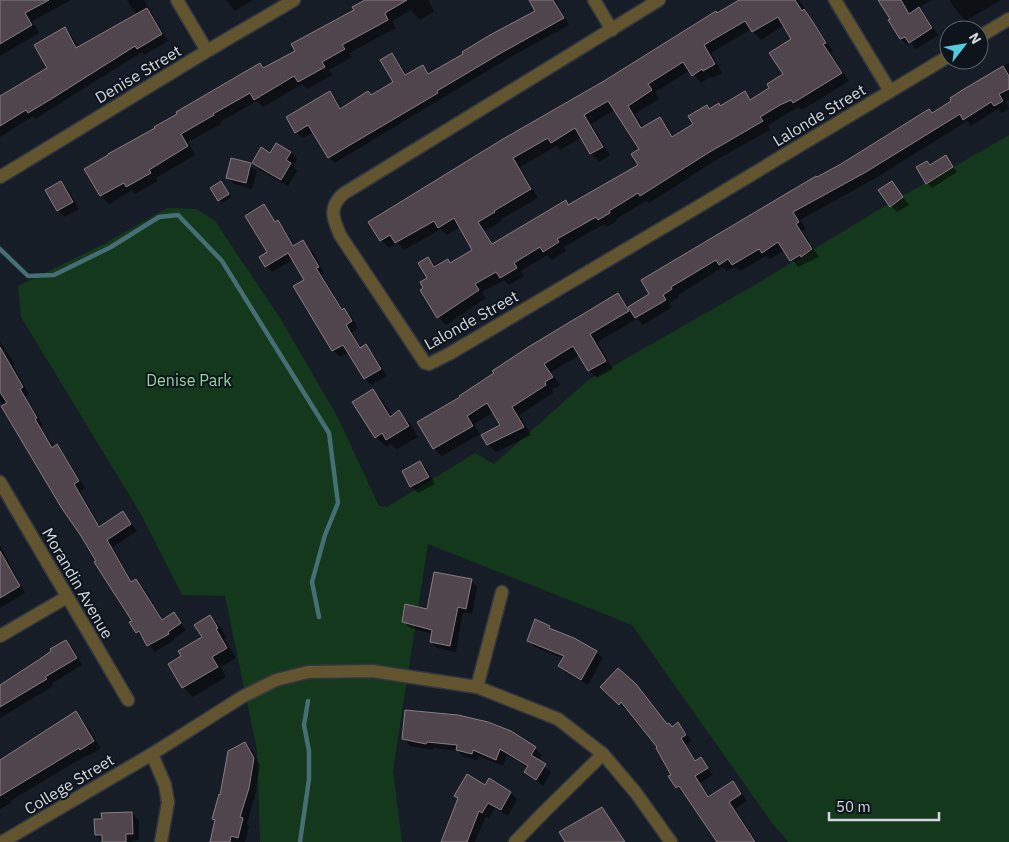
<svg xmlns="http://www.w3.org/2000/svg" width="1009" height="842" font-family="'IBM Plex Sans',sans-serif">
<rect width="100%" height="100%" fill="#171d26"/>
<!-- green -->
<polygon fill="#13381c" points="1009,135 1009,842 788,842 772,823 632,625 428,544 393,771 402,842 260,842 257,750 225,596 182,595 142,516 21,317 18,286 102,245 167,208 197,209 215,221 282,321 338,418 379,506 387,507 475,453 494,464 587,381 753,286 875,212"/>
<!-- shadow -->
<g fill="#0007" fill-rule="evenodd">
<polygon points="10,0 71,0 32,21 39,33 0,56 0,13"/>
<polygon points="127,0 144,0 168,41 144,55 142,52 35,119 33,116 0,137 0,96 49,68 65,29 71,35 78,48 137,16"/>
<polygon points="226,0 253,0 235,11"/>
<polygon points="366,0 428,0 434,11 420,20 411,10 392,21 396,28 349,53 352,57 329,70 332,75 307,89 302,84 263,107 257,101 220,122 221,124 188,142 195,155 156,178 158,181 135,194 132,190 109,204 101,196 86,169 157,128 259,64 264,68 297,51 356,10"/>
<polygon points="533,0 555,0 569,25 507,59 335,163 329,157 314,132 303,138 296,132 330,92 336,99 342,109 372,96 394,83 392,54 398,61 407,75 422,66 430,74 537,11"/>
<path d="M741 0H799L833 51 830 53 849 81 802 110 799 107 788 113 768 126 770 130 716 160 649 203 646 201 616 219 617 221 607 227 604 224 564 247 566 251 552 260 547 255 521 271 524 276 509 285 504 280 482 292 486 298 446 325 438 317 425 288 429 278 428 258 437 267 451 264 474 250 460 227 447 235 441 229 404 250 397 243 389 248 381 240ZM784 25 793 39 784 75 771 88 752 100 744 93 721 107 718 104 709 110 695 125 674 138 668 127 660 119 644 128 635 114 659 99 655 92 690 70 701 83 710 77 712 78 722 73 711 53 751 29 761 40ZM615 110 640 150 639 165 569 206 565 202 494 245 485 231 502 221 501 219 538 198 520 167 556 146 560 150 582 137 591 154 599 162 610 155 591 124Z"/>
<polygon points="880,0 932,0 920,7 938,35 916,49 911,43 908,45 901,39 890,20 891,19"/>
<polygon points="949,0 1001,0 965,21"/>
<polygon points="1009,63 1009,100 1006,102 1009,109 1002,113 998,109 971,126 967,121 874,179 800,220 806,229 802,231 819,257 798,267 785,250 770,259 766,256 740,271 735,267 727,271 723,267 678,295 679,297 669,303 672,307 643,325 637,319 597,342 613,369 597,378 589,370 580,355 551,372 560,385 552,390 553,393 519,415 531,435 496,452 488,444 502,425 494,412 474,424 480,434 442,456 434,449 419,423 462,398 618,294 629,307 650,294 818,178 933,114 953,101 965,90"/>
<polygon points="291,152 297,159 293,167 297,171 288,186 260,170 254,163 271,154"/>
<polygon points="946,157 957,172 932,188 927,183 930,166"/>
<polygon points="250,165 257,171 252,189 234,184 227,177"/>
<polygon points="221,182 231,197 222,203 219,200"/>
<polygon points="61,183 68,189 79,209 64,217 58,210"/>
<polygon points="892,183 909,205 897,212 891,206"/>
<polygon points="264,206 276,222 284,228 295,246 303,242 313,252 324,273 322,275 343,310 351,316 358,328 352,332 361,348 366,345 372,352 387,376 371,385 365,378 349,352 340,357 333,350 305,280 294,259 272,272 266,266 268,252"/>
<polygon points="0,342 15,364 13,366 29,394 25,396 43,425 40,426 54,448 57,446 63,453 85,488 80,491 101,527 123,512 137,531 113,547 133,583 136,581 143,587 164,621 173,614 186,630 174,639 174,640 155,652 137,632 134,621 98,562 62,506 0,400"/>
<polygon points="373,391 383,401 392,416 399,412 409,422 418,437 397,449 391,444 386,447 376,437"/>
<polygon points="420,462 427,469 435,484 418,493 411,486"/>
<polygon points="0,545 25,593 0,608"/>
<polygon points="471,580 477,587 472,614 463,612 456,652 437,648 431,642 433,634 410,628 404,622 428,611"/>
<polygon points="210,617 220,626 227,638 224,639 236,658 221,667 226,677 193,697 183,687 182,656 204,637"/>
<polygon points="550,627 555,632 596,652 603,658 588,685 566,673 559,666 564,659 535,647 528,640"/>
<polygon points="66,642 73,648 82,665 51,684 53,686 0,718 0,684 4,683"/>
<polygon points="642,692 668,725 672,728 678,724 692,741 686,745 696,762 701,759 713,775 700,783 710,798 732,783 739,789 747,801 735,809 757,842 718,842 685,793 683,794 677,787 673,775 659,748 628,709 626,710 608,694"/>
<polygon points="76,713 83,720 101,748 88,756 87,755 10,801 11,803 0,809 0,762"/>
<polygon points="404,739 535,748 542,755 538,761 551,772 543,786 525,772 528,768 507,755 503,766 479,756 478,760 464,757 458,751 433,748 433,750 410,746"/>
<polygon points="245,743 252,750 260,765 255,795 247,824 249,826 245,842 211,842 216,822 213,819"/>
<polygon points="489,780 511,793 517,799 508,816 495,808 489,818 486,816 475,842 442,842 459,799 455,795 485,786"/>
<polygon points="602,808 608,815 625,842 567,842"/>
<polygon points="132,814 139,820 139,840 132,841 132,842 103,842 96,835"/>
</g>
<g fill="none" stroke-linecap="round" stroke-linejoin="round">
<!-- stream -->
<g stroke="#456f75" stroke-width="4.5">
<polyline points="0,249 28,276 54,275 111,247 159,217 178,215 222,261 329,433 338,503 325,535 312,582 319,617"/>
<polyline points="300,842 309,779 309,751 304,725 308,701"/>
</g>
</g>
<!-- building -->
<g fill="#50454c" stroke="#887c83" fill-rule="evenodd">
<polygon points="0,0 49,0 25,13 32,25 0,44"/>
<polygon points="365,0 407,0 385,13 388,20 342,45 345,49 322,62 325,67 298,82 294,76 254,100 250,93 213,114 214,115 181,134 188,146 149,170 151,173 126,187 124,183 100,196 84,169 108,155 108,154 155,128 154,127 177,114 176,112 260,63 263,68 295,51 291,44 354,10 352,7"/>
<polygon points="529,0 553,0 564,18 501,53 437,91 438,93 328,158 308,125 295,133 286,117 330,91 340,109 368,91 371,95 393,82 380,60 392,53 405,75 423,65 428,74 463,54 462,52 490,35 535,11"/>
<path d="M739 0H795L802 11 804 9 813 22 826 43 823 44 842 73 793 103 791 100 780 105 760 117 763 121 708 153 640 196 638 193 609 211 610 213 598 220 596 217 557 239 559 242 543 252 540 247 514 263 517 268 500 278 496 272 475 284 479 290 437 318 420 290 423 288 420 282 427 278 418 263 428 257 434 267 448 259 450 263 472 250 454 218 438 228 434 221 395 243 390 235 380 241 368 222 503 139 604 81 716 11 717 13ZM778 17 791 39 769 53 783 74 767 84 769 88 750 100 745 91 720 106 719 103 709 109 707 105 688 116 693 124 672 137 660 117 641 128 628 106 652 90 648 84 683 62 692 76 702 69 703 71 715 64 704 45 745 21 752 32ZM608 101 639 149 631 154 638 165 568 205 566 200 492 244 478 222 495 212 494 211 531 189 513 158 548 138 551 143 575 128 590 154 603 147 584 115Z"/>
<polygon points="878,0 901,0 909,14 919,7 932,28 909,43 905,37 900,39 888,20 890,19"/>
<polygon points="147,8 162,34 137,49 135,46 56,96 28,113 26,110 0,126 0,96 47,68 34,45 65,27 76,48"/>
<polygon points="1003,66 1009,76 1009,89 999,94 1003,101 994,106 991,102 963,120 960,114 866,172 793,212 799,222 796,224 812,249 801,257 800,255 790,261 778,242 762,253 759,249 732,265 728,259 719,265 716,260 671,287 672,289 663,295 666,300 635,318 628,307 649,294 641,280 816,176 817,177 841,164 929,109 932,113 951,101 950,98 964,89"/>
<polygon points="276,143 291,152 286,160 291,163 281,180 252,163 261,147 270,153"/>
<polygon points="946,155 953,167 926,184 916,167 927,161 930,165"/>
<polygon points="231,158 251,163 246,183 226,178"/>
<polygon points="61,181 73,202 57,211 45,190"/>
<polygon points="221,181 229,194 218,201 210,188"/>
<polygon points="892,181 903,197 890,207 878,190"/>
<polygon points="264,204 275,222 278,220 293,246 303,240 306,245 319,267 316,268 342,310 344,308 352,321 346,325 360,348 366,344 381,369 364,379 343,345 332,351 293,286 304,280 288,253 265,267 259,257 267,252 245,216"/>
<polygon points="618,293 629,311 590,334 606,361 588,371 573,346 544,364 553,377 545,382 546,385 512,407 524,427 487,445 481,435 500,425 487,403 467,416 473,426 433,449 417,422 460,397 459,396 494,373 492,371 530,346"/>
<polygon points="0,347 23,387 20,389 37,418 35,419 52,448 57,444 79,481 74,484 99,527 123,511 131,524 107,540 131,582 136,579 162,620 174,612 181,623 168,632 169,634 147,646 139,631 136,633 129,622 132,621 94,562 96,561 81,536 61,507 1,406 7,403 0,392"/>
<polygon points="373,389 390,417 399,410 409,426 386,440 382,433 375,438 352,402"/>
<polygon points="420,461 429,477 410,487 402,471"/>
<polygon points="0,551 20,586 0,598"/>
<polygon points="434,572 472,579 466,609 458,607 450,646 430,642 432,630 402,622 405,604 427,609"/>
<polygon points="210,615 218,628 216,629 227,648 212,657 218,667 182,688 168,664 181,656 178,651 202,637 194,625"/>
<polygon points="535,619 550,626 549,628 574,638 597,651 581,680 558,666 564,656 527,641"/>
<polygon points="66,640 77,658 45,677 47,679 0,707 0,685 40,659 51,651 50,649"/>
<polygon points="618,668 636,684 667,724 669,723 672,727 678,722 686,735 681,738 695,761 701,757 708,768 695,776 708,797 733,781 741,794 729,802 755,842 717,842 679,786 676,788 668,776 671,775 656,748 657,747 621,702 619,705 600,687"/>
<polygon points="405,710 458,715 488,722 511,731 536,747 531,755 546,764 536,780 524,772 528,766 500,749 496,760 473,750 472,754 456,750 457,745 427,742 426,744 402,739"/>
<polygon points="76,711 94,741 80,750 79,748 0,796 0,760"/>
<polygon points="245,742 254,758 249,788 240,817 243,818 238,838 231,836 230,842 210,842 215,820 212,819 219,794 220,795 228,751"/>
<polygon points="467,774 485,785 489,778 511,792 501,810 488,803 482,813 479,811 467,842 441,842 458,798 454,796"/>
<polygon points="602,807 625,842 565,842 559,832"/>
<polygon points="132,812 133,834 126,834 126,842 102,842 102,835 95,835 94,819 102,819 101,813"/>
</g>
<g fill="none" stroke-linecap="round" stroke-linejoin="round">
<!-- minor casing -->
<g stroke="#313740" stroke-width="15">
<g id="minor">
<polyline points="177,0 207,51"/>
<polyline points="594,0 612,30"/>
<path d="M659 0 343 194C328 208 333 218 340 235L425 363 429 364 449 354 696 208 949 56"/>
<polyline points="835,0 890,91"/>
<polyline points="979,37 1009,19"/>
<polyline points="0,177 207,51 294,0"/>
<polyline points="0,482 128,700"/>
<polyline points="0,636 67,597"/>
<polyline points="477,687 502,592"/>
<polyline points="152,754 165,785 168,802 161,842"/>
<polyline points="515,842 543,813 603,754"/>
</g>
</g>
<!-- tertiary casing -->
<g stroke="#313740" stroke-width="15">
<polyline id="tertiary" points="2,842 152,754 242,697 276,680 308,672 372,671 477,687 558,719 603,754 636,793 671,842"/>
</g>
<!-- minor -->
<use href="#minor" stroke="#61542e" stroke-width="12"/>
<!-- tertiary -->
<use href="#tertiary" stroke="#61542e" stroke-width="12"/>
</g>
<g text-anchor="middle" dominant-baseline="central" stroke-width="4" stroke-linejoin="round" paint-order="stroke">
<!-- street labels -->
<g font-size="16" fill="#d4d8de" stroke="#0e141c">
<text transform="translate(138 74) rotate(-31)">Denise Street</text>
<text transform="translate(819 115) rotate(-31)">Lalonde Street</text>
<text transform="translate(471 320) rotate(-29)">Lalonde Street</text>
<text transform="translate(78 583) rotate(60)">Morandin Avenue</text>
<text transform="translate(69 784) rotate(-31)">College Street</text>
</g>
<!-- park labels -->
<g font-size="16" fill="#96d6a0" stroke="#0e141c">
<text x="189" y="380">Denise Park</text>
</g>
</g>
<!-- north arrow -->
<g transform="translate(964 45) rotate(59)"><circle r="24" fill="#0e141c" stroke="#5d626a"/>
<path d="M0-4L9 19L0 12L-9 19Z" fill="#54cade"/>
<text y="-8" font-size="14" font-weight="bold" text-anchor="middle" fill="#d4d8de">N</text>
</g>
<!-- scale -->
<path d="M829 812v8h110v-8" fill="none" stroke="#d4d8de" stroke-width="2.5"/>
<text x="836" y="812" font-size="15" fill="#d4d8de" stroke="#0e141c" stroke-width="4" paint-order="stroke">50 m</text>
</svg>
